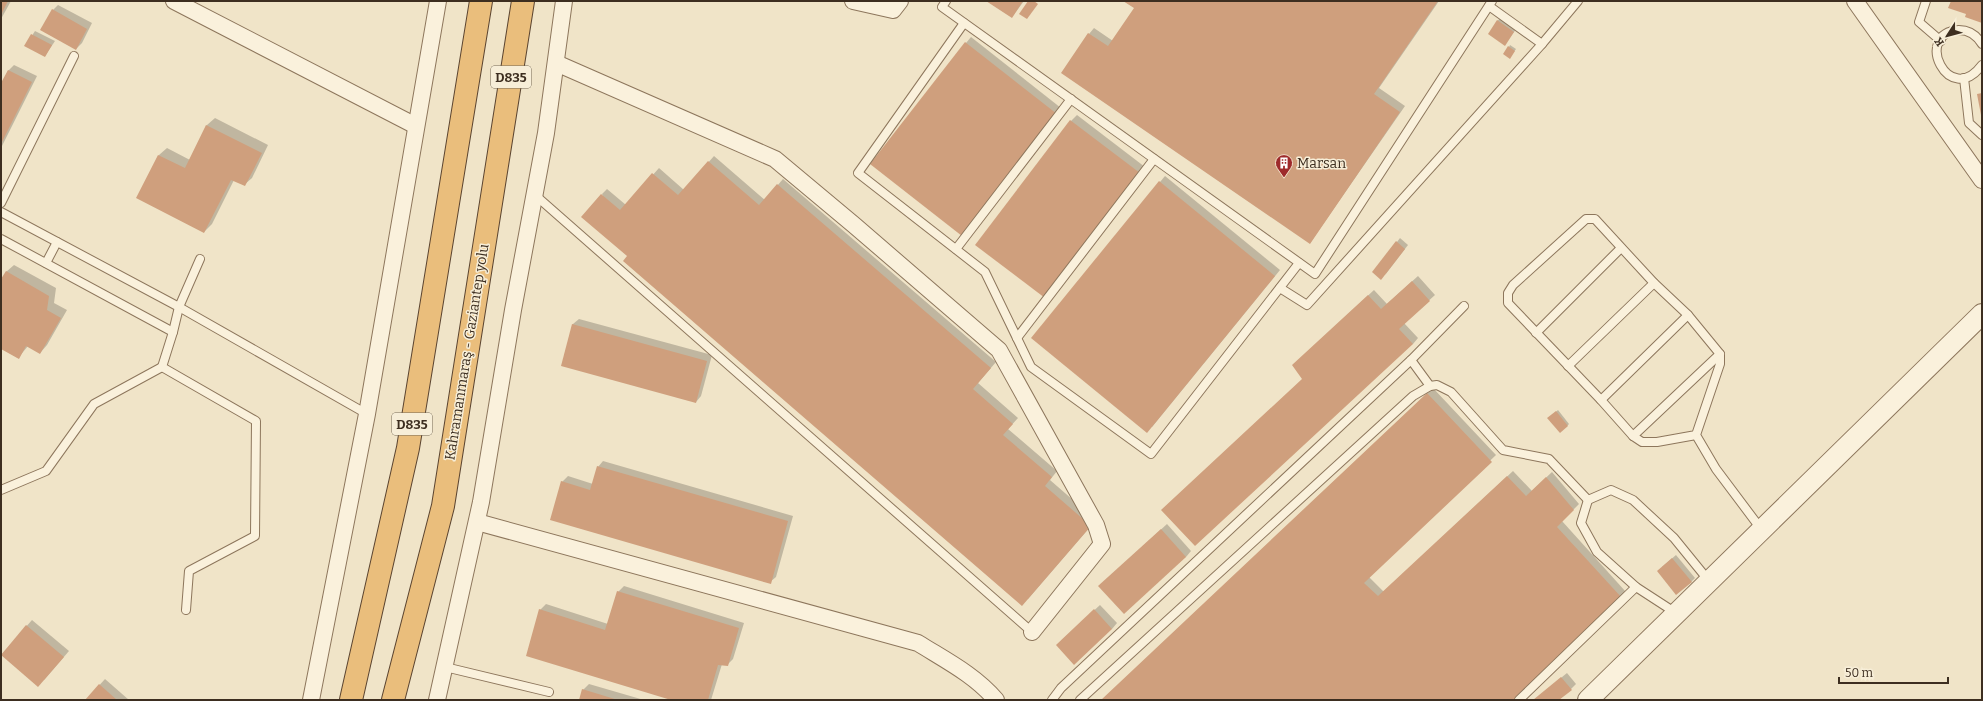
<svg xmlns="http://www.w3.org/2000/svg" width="1983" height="701" font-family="Bitter,serif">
<rect width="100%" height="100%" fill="#f0e4c8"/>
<!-- shadow -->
<g fill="#0003">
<polygon points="1,1 11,1 1,19"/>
<polygon points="987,1 1024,1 1012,17"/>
<polygon points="1124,1 1439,1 1379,88 1405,106 1310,243 1089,34 1094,28 1113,41 1135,8"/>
<polygon points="58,5 92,23 82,43 76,49 53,10"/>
<polygon points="1501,18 1517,28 1505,44 1497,21"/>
<polygon points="35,31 55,41 45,56 26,45"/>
<polygon points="971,37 1061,108 967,229 966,43"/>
<polygon points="1510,45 1516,49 1511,56 1509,47"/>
<polygon points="14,65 37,76 1,148 1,86 8,71"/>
<polygon points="1077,115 1145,167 1050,292 1071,121"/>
<polygon points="215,118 268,145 252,178 244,185 234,180 212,224 204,232 138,198 159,155 167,148 190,160 207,125"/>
<polygon points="714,156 765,200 783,179 996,362 978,383 1018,418 1008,429 1057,471 1050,480 1096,520 1028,599 629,256 602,194 607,189 626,205 659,168 684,190"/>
<polygon points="1165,176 1280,270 1152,427 1160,182"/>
<polygon points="1400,238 1408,245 1385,275 1397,242"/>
<polygon points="14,265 56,288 54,303 67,310 47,345 40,353 28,346 18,358 1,348 1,281 6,272"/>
<polygon points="1418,276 1435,295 1404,323 1418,338 1413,344 1299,360 1374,290 1387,304"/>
<polygon points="579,319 712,355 701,396 696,402 562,365 573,324"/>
<polygon points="1433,388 1496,455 1369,577 1384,592 1513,471 1532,491 1552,472 1579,504 1562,521 1626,592 1511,700 1102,700"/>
<polygon points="1558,410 1569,424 1567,426 1549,418"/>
<polygon points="603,461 793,516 776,577 770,582 562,482 568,476 593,484 598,467"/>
<polygon points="1167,524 1191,551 1186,557 1105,581"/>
<polygon points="1676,555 1695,578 1691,582 1662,567"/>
<polygon points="624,586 744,623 733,659 727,665 722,664 711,700 675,700 540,610 546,604 608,624 618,592"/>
<polygon points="1100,605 1117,623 1112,629 1063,639"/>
<polygon points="32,620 69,651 44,680 2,654"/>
<polygon points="1567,673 1576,684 1571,689 1558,700 1534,700"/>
<polygon points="105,679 129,700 86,700"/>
<polygon points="589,684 644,700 580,700 583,690"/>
</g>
<!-- building -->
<g fill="#cf9f7d">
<polygon points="1,1 8,1 1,15"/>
<polygon points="986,1 1023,1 1012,18"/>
<polygon points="1028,1 1034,1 1038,4 1027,19 1019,14"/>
<polygon points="1123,1 1438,1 1374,94 1400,112 1310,244 1061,73 1088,33 1108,46 1134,8"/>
<polygon points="1951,1 1982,1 1982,23 1965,17 1966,14 1948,8"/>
<polygon points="52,9 87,29 76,50 40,30"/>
<polygon points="1497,20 1514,32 1505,46 1488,34"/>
<polygon points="31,34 52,45 45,57 24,46"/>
<polygon points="965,42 1057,114 962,236 870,164"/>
<polygon points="1508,46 1515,51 1510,59 1503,54"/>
<polygon points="8,70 32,82 1,144 1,83"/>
<polygon points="1982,93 1982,115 1981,115 1977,94"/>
<polygon points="1070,120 1140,173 1045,298 975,245"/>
<polygon points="206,125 262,153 245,186 231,180 204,233 136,198 158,155 185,168"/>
<polygon points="708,161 759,205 777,184 991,368 973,389 1013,424 1003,435 1052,477 1045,486 1091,526 1022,606 623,261 627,256 581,217 601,194 620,210 652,173 678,195"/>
<polygon points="1159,181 1275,276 1147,433 1031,338"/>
<polygon points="1396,241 1405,249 1381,280 1372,272"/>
<polygon points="6,271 49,296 47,310 61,318 40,354 26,346 19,359 1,349 1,279"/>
<polygon points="1412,281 1430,301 1399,329 1413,344 1195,546 1161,510 1302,379 1292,365 1368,295 1381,309"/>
<polygon points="572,324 707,361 696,403 561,366"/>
<polygon points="1427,393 1492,462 1364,583 1378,596 1507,476 1526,496 1546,477 1574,510 1557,527 1622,598 1513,700 1101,700"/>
<polygon points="1556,411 1568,426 1560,433 1547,418"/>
<polygon points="597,466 788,521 771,584 550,520 561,481 590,490"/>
<polygon points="1161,529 1186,557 1124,614 1098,586"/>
<polygon points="1672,558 1692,582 1676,595 1657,571"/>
<polygon points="617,591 739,628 728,666 718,665 708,700 671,700 526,656 539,609 605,630"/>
<polygon points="1094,609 1112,629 1074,665 1056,645"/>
<polygon points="26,625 64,657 38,687 1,655"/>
<polygon points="1561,677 1572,690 1559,700 1533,700"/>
<polygon points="99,684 117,700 85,700"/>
<polygon points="582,689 618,700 579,700"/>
</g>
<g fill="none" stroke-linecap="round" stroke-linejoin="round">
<!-- service casing -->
<g stroke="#8d765c" stroke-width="10">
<g id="service">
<polyline points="946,1 942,7 1315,274 1492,1"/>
<polyline points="1926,1 1919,22 1941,41"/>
<polyline points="1489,6 1542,44 1578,1"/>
<polyline points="964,23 858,173 985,272 1031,367 1151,454 1299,263"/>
<path d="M1982 44C1977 36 1969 30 1959 30 1912 33 1949 109 1982 65"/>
<polyline points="1964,78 1969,123 1982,135"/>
<polyline points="535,195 1032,632"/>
<polyline points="1,203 74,56"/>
<polyline points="1,212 179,307 367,414"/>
<polyline points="1,239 173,332 162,367 256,421 255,536 189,571 186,610"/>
<polyline points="956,249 1071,99"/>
<polyline points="46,263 57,242"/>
<polyline points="1280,288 1307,305 1542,44"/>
<polyline points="173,332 179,307 200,259"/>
<polyline points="1536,333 1621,248"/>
<polyline points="1017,338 1154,159"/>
<polyline points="1411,360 1430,386"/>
<polyline points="1568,366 1654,283"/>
<polyline points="1601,400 1688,315"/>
<polyline points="1696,435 1657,442 1642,442 1633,436 1601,400 1508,303 1508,293 1513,285 1586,219 1595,219 1654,283 1688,315 1720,354 1720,364 1696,435 1716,469 1761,529"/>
<polyline points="1633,436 1720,354"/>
<polyline points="1,490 46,471 94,404 162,367"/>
<polyline points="1588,500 1581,523 1597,552 1636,587 1676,613"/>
<polyline points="445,667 549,692"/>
<polyline points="1052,700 1061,688 1411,360 1464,306"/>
<polyline points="1080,700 1413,396 1430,386 1437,385 1451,392 1503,450 1549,459 1588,500 1611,490 1633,500 1674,538 1709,581"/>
<polyline points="1519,700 1636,587"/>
</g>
</g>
<!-- minor casing -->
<g stroke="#8d765c" stroke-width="18">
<g id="minor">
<polyline points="174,1 416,126"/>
<polyline points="853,1 893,10 900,1"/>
<polyline points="1855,1 1982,180"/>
<polyline points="556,63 775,159 854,225 999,350 1096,525 1102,544 1032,632"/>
<path d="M477 522 918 643C945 660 975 675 996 700"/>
<polyline points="311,700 367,414 438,1"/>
<polyline points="437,700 481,502 513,310 546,133 564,1"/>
</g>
</g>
<!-- tertiary casing -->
<g stroke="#8d765c" stroke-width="22">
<polyline id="tertiary" points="1588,700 1982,314"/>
</g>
<!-- trunk casing -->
<g stroke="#5b4430" stroke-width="24">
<g id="trunk">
<polyline points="351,700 408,448 481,1"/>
<polyline points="393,700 443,506 523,1"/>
</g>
</g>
<!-- service -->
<use href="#service" stroke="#faf1dc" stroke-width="8"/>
<!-- minor -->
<use href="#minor" stroke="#faf1dc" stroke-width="16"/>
<!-- tertiary -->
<use href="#tertiary" stroke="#faf1dc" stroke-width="20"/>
<!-- trunk -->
<use href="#trunk" stroke="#eabe7c" stroke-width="22"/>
</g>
<!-- icons -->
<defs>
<g id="building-pin" transform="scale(0.9)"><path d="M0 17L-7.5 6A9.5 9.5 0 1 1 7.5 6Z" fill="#9e2a2b" stroke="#f7eed8"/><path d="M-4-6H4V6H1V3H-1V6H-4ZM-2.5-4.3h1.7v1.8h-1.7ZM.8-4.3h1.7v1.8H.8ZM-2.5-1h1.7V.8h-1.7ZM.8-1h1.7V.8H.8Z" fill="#fff"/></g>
</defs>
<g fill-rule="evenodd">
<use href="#building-pin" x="1284" y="163"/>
</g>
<g text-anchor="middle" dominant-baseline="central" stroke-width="3" stroke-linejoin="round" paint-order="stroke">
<!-- shield labels -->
<g fill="#f7eed8" stroke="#756857" stroke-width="1">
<rect x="491" y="66" width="40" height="22" rx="3"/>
<rect x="392" y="413" width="40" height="22" rx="3"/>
</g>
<g font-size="13" font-weight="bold" fill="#3d2e20">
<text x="511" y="77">D835</text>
<text x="412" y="424">D835</text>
</g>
<!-- poi labels -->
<g font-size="14" fill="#3d2e20" stroke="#f7eed8" text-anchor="start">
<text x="1297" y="163">Marsan</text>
</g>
<!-- street labels -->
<g font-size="14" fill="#3d2e20" stroke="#f7eed8">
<text transform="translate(467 352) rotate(-81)">Kahramanmaraş - Gaziantep yolu</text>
</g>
</g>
<!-- border -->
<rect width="1983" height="701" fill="none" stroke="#3d2e20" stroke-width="4"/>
<!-- north arrow -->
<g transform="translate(1947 36) rotate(234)" stroke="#f7eed8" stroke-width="3" paint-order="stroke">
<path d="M0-3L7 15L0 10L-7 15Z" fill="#3d2e20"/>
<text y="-6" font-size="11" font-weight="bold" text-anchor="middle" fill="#3d2e20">K</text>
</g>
<!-- scale -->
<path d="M1839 677v6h109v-6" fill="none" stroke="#3d2e20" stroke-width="2"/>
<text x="1845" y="677" font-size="12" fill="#3d2e20" stroke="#f7eed8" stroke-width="3" paint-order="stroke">50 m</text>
</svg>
